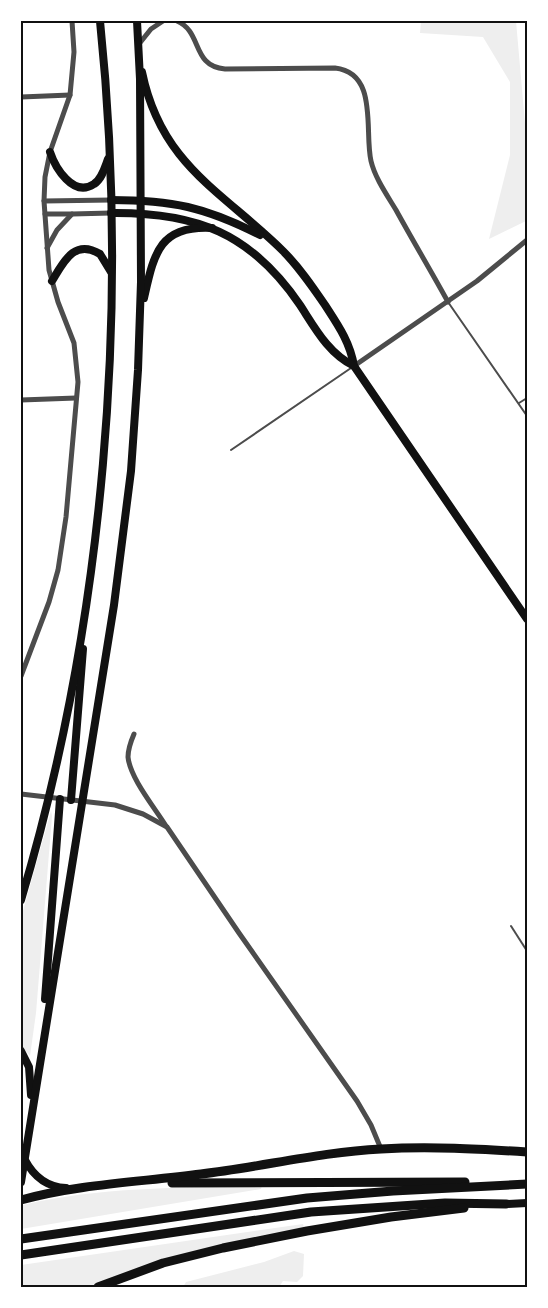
<svg xmlns="http://www.w3.org/2000/svg" width="548" height="1308" font-family="'Sofia Sans Condensed',sans-serif">
<rect width="100%" height="100%" fill="#fff"/>
<!-- green -->
<g fill="#eee">
<polygon points="421,21 516,21 527,146 527,216 526,221 489,239 510,155 510,82 483,37 420,33"/>
<polygon points="51,811 52,816 36,1013 30,1056 21,1045 21,918"/>
<path d="M262 1186 261 1189 21 1229 23 1205C101 1186 182 1188 262 1186Z"/>
<polygon points="303,1224 304,1227 287,1231 156,1262 90,1287 21,1287 21,1265"/>
<polygon points="294,1251 304,1254 303,1276 297,1282 283,1281 279,1287 183,1287 186,1282 264,1262"/>
</g>
<g fill="none" stroke-linecap="round" stroke-linejoin="round">
<!-- service -->
<g stroke="#4c4c4c" stroke-width="2">
<polyline points="448,302 527,416"/>
<polyline points="519,403 527,398"/>
<polyline points="231,450 351,368"/>
<polyline points="511,926 527,951"/>
</g>
<!-- minor -->
<g stroke="#4c4c4c" stroke-width="5">
<path d="M177 21C203 32 191 66 225 69L335 68C379 73 364 131 371 161 375 178 387 195 396 210 413 241 431 271 448 302"/>
<polyline points="139,44 151,29 163,21"/>
<polyline points="21,97 70,95"/>
<polyline points="44,201 111,200"/>
<polyline points="45,214 72,214"/>
<polyline points="47,248 57,230 72,214 111,213"/>
<polyline points="354,366 477,281 527,240"/>
<polyline points="21,400 76,398"/>
<polyline points="21,676 49,602 58,570 66,517 78,382 74,343 58,302 49,270 44,201 45,177 50,152 70,95 74,52 72,21"/>
<path d="M134 734C131 741 128 749 128 757 130 778 155 808 166 826"/>
<polyline points="21,794 115,805 143,814 167,827 239,933 357,1101 371,1125 381,1149"/>
</g>
<!-- primary -->
<g stroke="#111" stroke-width="8">
<path d="M142 72C161 165 222 191 283 251 299 267 312 286 325 305 338 325 350 342 354 366L527 619"/>
<path d="M111 200C172 200 205 207 260 235"/>
<path d="M111 213C196 212 251 233 300 305 315 328 328 353 354 366"/>
</g>
<!-- trunk -->
<g stroke="#111" stroke-width="8">
<path d="M50 152C55 167 73 198 94 184 102 179 105 167 108 159"/>
<path d="M52 281C63 263 74 238 100 254L111 272"/>
<path d="M144 298C154 254 159 225 212 228"/>
<polyline points="71,800 83,649"/>
<path d="M21 900C104 622 130 310 100 21"/>
<polyline points="45,999 60,799"/>
<polyline points="21,1051 29,1067 31,1095"/>
<path d="M25 1160C34 1177 47 1187 66 1188"/>
<polyline points="21,1182 114,605 131,471 138,370 141,282 140,79 137,21"/>
<polyline points="506,1204 527,1203"/>
</g>
<!-- motorway -->
<g stroke="#111" stroke-width="9">
<polyline points="172,1183 465,1182"/>
<path d="M21 1200C79 1184 141 1182 201 1174 261 1167 321 1152 381 1149 430 1146 479 1149 527 1152"/>
<polyline points="21,1239 307,1198 393,1191 527,1184"/>
<polyline points="21,1255 311,1212 445,1203 506,1204"/>
<polyline points="98,1287 163,1263 223,1248 307,1231 391,1217 464,1208"/>
</g>
</g>
<!-- border -->
<rect width="548" height="1308" fill="none" stroke="#ffffff" stroke-width="45"/>
<rect x="22" y="22" width="504" height="1264" fill="none" stroke="#111" stroke-width="2"/>
</svg>
